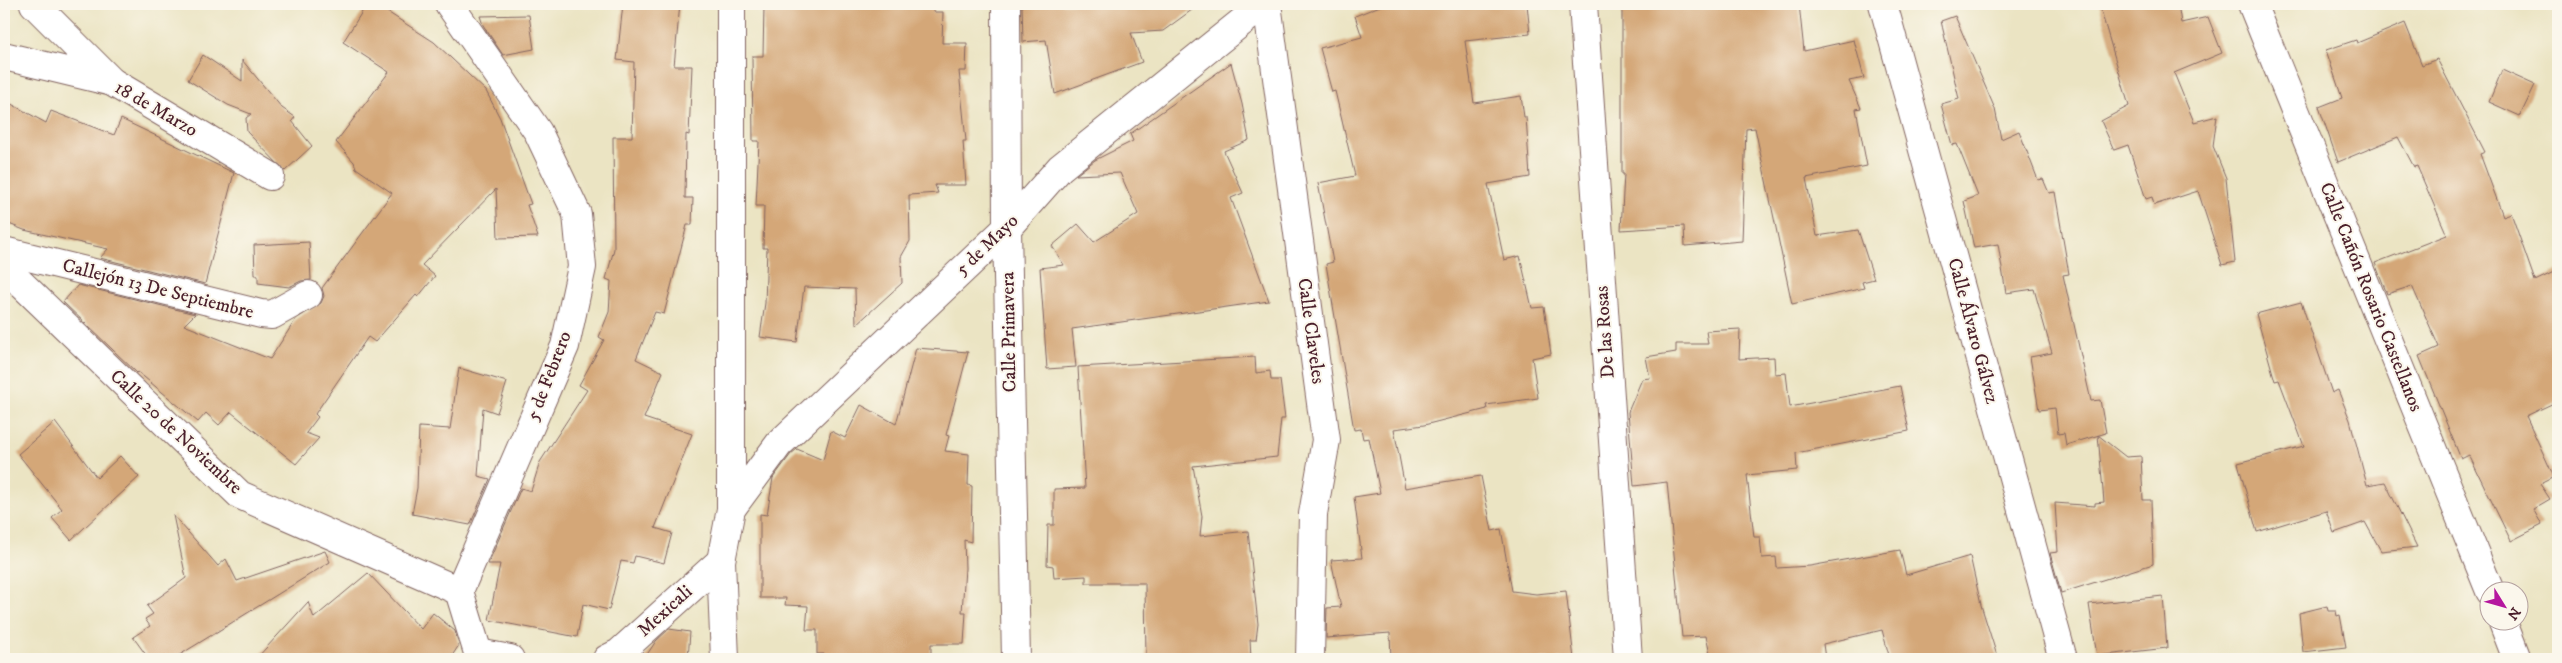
<svg xmlns="http://www.w3.org/2000/svg" width="2562" height="663" font-family="'IM FELL DW Pica',serif">
<rect width="100%" height="100%" fill="#fbf7ec"/>
<filter id="ink" filterUnits="userSpaceOnUse"><feTurbulence type="fractalNoise" baseFrequency=".02" numOctaves="2"/><feDisplacementMap in="SourceGraphic" scale="10" xChannelSelector="R" yChannelSelector="G"/><feConvolveMatrix kernelMatrix="1 2 1 2 8 2 1 2 1" color-interpolation-filters="sRGB"/></filter>
<filter id="wash" filterUnits="userSpaceOnUse"><feTurbulence type="fractalNoise" baseFrequency=".0096" numOctaves="4" result="noise"/><feDisplacementMap in="SourceGraphic" scale="20" xChannelSelector="R" yChannelSelector="G"/><feGaussianBlur stdDeviation="1.12" result="paint"/><feColorMatrix in="noise" values="0 0 0 0 0 0 0 0 0 0 0 0 0 0 0 0 0 1.4 0 .05"/><feComposite in="paint" operator="in"/></filter>
<g filter="url(#wash)">
<rect width="100%" height="100%" fill="#ebe4c3"/>
<g id="blocks">
<!-- building -->
<g fill="#d4a778">
<polygon points="367,4 375,4 434,42 486,91 500,118 531,204 527,205 538,237 498,238 496,189 422,265 435,276 418,297 416,295 375,342 368,337 315,414 318,417 306,433 319,438 296,464 231,412 219,425 206,413 198,422 138,372 137,373 63,302 78,285 195,314 184,325 270,359 296,319 321,303 324,296 322,288 392,193 356,168 354,162 336,142 389,72 343,42"/>
<polygon points="623,4 680,4 674,66 692,66 689,135 686,134 685,198 693,198 692,225 687,225 664,314 655,312 636,359 663,372 644,418 692,434 655,528 672,533 664,563 635,556 633,563 621,561 609,610 583,604 577,637 489,620 500,564 488,564 521,488 531,491 540,462 587,390 579,385 604,340 599,337 609,312 611,281 606,279 614,249 613,137 632,137 634,62 617,60"/>
<polygon points="771,4 934,4 934,12 943,12 942,43 967,43 966,71 959,71 966,141 963,141 966,185 935,185 938,193 909,195 910,241 901,257 902,283 856,325 855,289 804,287 797,342 760,337 765,303 767,248 763,248 764,206 756,206 759,141 753,141 752,56 763,56 764,6 771,6"/>
<polygon points="1022,4 1200,4 1163,31 1131,33 1142,62 1055,94 1046,40 1023,42"/>
<polygon points="1385,4 1486,4 1487,7 1527,4 1530,34 1465,41 1474,103 1521,96 1524,117 1526,117 1530,177 1488,184 1504,260 1520,256 1532,308 1544,307 1551,354 1532,358 1538,398 1486,405 1487,409 1424,425 1394,429 1405,488 1481,476 1492,531 1501,529 1512,591 1536,594 1566,591 1574,659 1391,659 1390,633 1326,638 1327,608 1341,607 1331,560 1362,558 1354,497 1380,493 1369,438 1363,439 1361,429 1354,430 1326,264 1333,262 1318,183 1355,176 1335,91 1332,92 1320,48 1362,37 1355,16"/>
<polygon points="1622,4 1799,4 1804,51 1854,40 1864,78 1849,81 1861,108 1856,109 1867,166 1806,178 1817,236 1858,230 1874,279 1862,282 1864,288 1792,304 1755,128 1746,129 1742,241 1685,246 1684,226 1621,230 1624,174 1622,174"/>
<polygon points="2099,4 2178,4 2181,23 2208,17 2222,53 2174,73 2194,122 2217,116 2213,146 2226,178 2235,262 2222,265 2198,191 2154,205 2152,197 2146,199 2128,145 2114,150 2101,121 2129,106"/>
<polygon points="529,15 534,49 503,55 483,25 480,16"/>
<polygon points="1955,16 1995,109 2001,139 2019,131 2038,180 2043,179 2049,193 2055,192 2069,274 2063,275 2091,401 2100,400 2106,433 2066,445 2064,433 2058,434 2055,408 2039,410 2030,357 2052,353 2034,289 2006,293 1998,244 1974,248 1964,201 1978,196 1957,144 1952,145 1941,104 1959,99 1941,21"/>
<polygon points="2405,23 2422,65 2437,59 2485,152 2480,154 2503,216 2511,213 2535,281 2558,270 2558,401 2526,416 2554,477 2540,484 2550,499 2533,509 2542,525 2511,541 2469,455 2461,459 2419,356 2439,347 2412,286 2387,294 2375,263 2447,235 2417,166 2414,167 2398,137 2338,162 2319,107 2342,98 2326,50 2356,40 2357,43"/>
<polygon points="203,55 242,81 242,60 282,108 295,117 292,121 312,146 285,171 247,132 246,118 251,114 228,105 188,80"/>
<polygon points="1231,63 1242,104 1249,140 1224,151 1243,193 1231,198 1269,301 1072,329 1076,367 1047,369 1040,268 1064,265 1052,246 1078,224 1094,242 1138,214 1120,173 1076,175 1095,160 1133,141 1130,134"/>
<polygon points="2502,70 2535,85 2520,116 2489,102"/>
<polygon points="4,100 46,123 51,111 114,135 121,119 234,173 205,284 100,258 108,249 24,230 4,222"/>
<polygon points="309,242 311,280 301,281 289,287 258,283 258,275 255,275 254,245"/>
<polygon points="2301,302 2332,393 2338,390 2350,420 2367,485 2385,482 2417,547 2381,551 2365,522 2334,533 2326,511 2257,532 2238,463 2304,446 2279,380 2275,381 2256,314"/>
<polygon points="1740,329 1739,359 1774,357 1775,374 1786,373 1790,407 1900,386 1909,431 1796,453 1797,470 1747,475 1754,537 1760,537 1762,558 1776,557 1777,568 1810,566 1900,550 1906,575 1970,556 1981,605 1998,659 1890,659 1882,630 1823,644 1825,659 1711,659 1706,636 1682,637 1667,482 1634,486 1628,412 1642,379 1650,378 1646,357 1676,352 1676,344 1708,344 1706,331"/>
<polygon points="916,348 968,352 946,435 949,436 945,451 969,454 968,485 972,486 971,542 964,540 965,568 962,612 966,612 964,644 931,644 931,659 824,659 824,654 817,654 817,630 806,630 808,606 785,605 786,598 760,598 760,514 767,515 773,478 791,454 797,449 823,460 831,431 845,438 861,405 896,424"/>
<polygon points="1255,357 1256,373 1270,371 1271,380 1280,380 1285,419 1281,419 1277,457 1193,466 1202,516 1200,536 1248,531 1258,624 1256,640 1250,640 1251,659 1146,659 1145,583 1086,583 1086,576 1054,578 1053,566 1047,565 1048,525 1054,525 1054,489 1085,488 1078,367"/>
<polygon points="459,368 507,382 497,413 483,408 478,476 490,479 470,525 412,514 417,488 419,427 450,429"/>
<polygon points="55,422 97,478 120,456 139,477 71,540 52,518 62,509 18,454"/>
<polygon points="2098,435 2126,457 2141,456 2143,500 2151,500 2153,564 2061,593 2050,553 2058,552 2055,503 2095,506 2095,503 2104,502"/>
<polygon points="173,515 218,566 226,559 237,581 325,551 330,562 173,659 149,659 133,637 150,626 145,619 153,614 147,606 186,578"/>
<polygon points="368,573 421,629 433,613 455,631 459,645 450,659 256,659 308,602 314,618"/>
<polygon points="2163,596 2167,648 2097,656 2089,604"/>
<polygon points="2327,606 2328,611 2336,611 2337,616 2340,615 2346,647 2303,652 2299,613"/>
<polygon points="669,629 690,632 688,659 644,659 656,641"/>
</g>
</g>
</g>
<g filter="url(#ink)">
<use href="#blocks" fill-opacity="0" stroke="#826460" stroke-width="1"/>
<g fill="none" stroke-linecap="round" stroke-linejoin="round">
<!-- minor casing -->
<g stroke="#826460" stroke-width="30">
<g id="minor">
<polyline points="34,4 112,82"/>
<polyline points="449,4 538,132 577,214 582,267 565,346 459,591"/>
<polyline points="1006,4 1007,228 1016,659"/>
<polyline points="1267,4 1326,440 1313,514 1310,659"/>
<polyline points="1583,4 1628,659"/>
<polyline points="1883,4 2063,659"/>
<polyline points="2252,4 2490,591"/>
<polyline points="4,56 112,82 270,176"/>
<polyline points="4,251 261,314 272,315 308,295"/>
<polyline points="4,267 240,495 459,591"/>
<polyline points="731,509 779,444 1007,228 1060,168 1264,4"/>
<polyline points="459,591 478,653"/>
<polyline points="2502,620 2517,659"/>
<polyline points="478,653 510,659"/>
<polyline points="607,659 619,653 721,561"/>
<polyline points="725,659 721,561 731,509 731,4"/>
</g>
</g>
<!-- minor -->
<use href="#minor" stroke="#fff" stroke-width="28"/>
</g>
</g>
<g text-anchor="middle" dominant-baseline="central" stroke-width="4" stroke-linejoin="round" paint-order="stroke">
<!-- street labels -->
<g font-size="19" fill="#4a1f2b" stroke="#fbf7ec">
<text transform="translate(156 109) rotate(30)">18 de Marzo</text>
<text transform="translate(987 245) rotate(-44)">5 de Mayo</text>
<text transform="translate(158 289) rotate(14)">Callejón 13 De Septiembre</text>
<text transform="translate(2371 297) rotate(68)">Calle Cañón Rosario Castellanos</text>
<text transform="translate(1311 331) rotate(82)">Calle Claveles</text>
<text transform="translate(1973 331) rotate(75)">Calle Álvaro Gálvez</text>
<text transform="translate(1009 332) rotate(-91)">Calle Primavera</text>
<text transform="translate(1605 332) rotate(-94)">De las Rosas</text>
<text transform="translate(549 376) rotate(-69)">5 de Febrero</text>
<text transform="translate(176 432) rotate(43)">Calle 20 de Noviembre</text>
<text transform="translate(665 611) rotate(-42)">Mexicali</text>
</g>
</g>
<!-- margin -->
<rect width="2562" height="663" fill="none" stroke="#fbf7ec" stroke-width="20"/>
<!-- north arrow -->
<g transform="translate(2504 606) rotate(127)"><circle r="24" fill="#fbf7ec" stroke="#b4a19f"/>
<path d="M0-4L9 19L0 12L-9 19Z" fill="#b5179e"/>
<text y="-8" font-size="14" font-weight="bold" text-anchor="middle" fill="#4a1f2b">N</text>
</g>
</svg>
